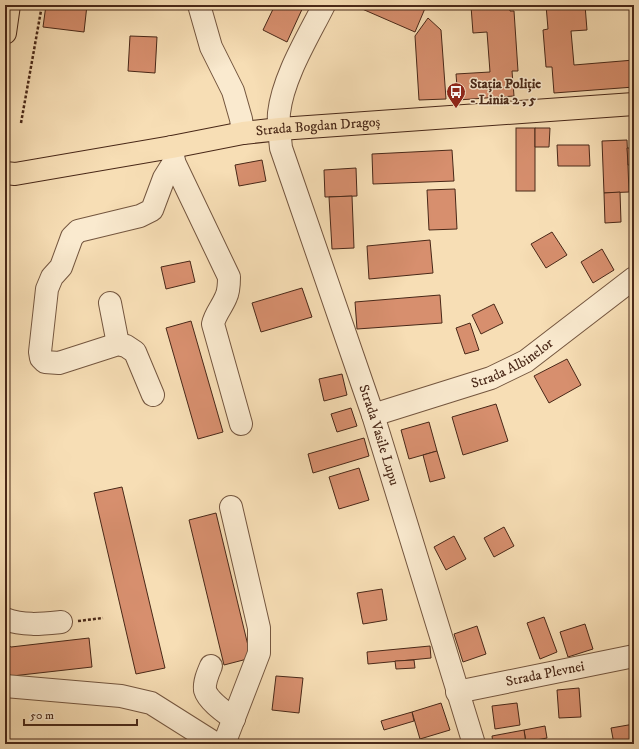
<svg xmlns="http://www.w3.org/2000/svg" width="639" height="749" font-family="'IM FELL DW Pica',serif">
<rect width="100%" height="100%" fill="#f7deb5"/>
<filter id="stains"><feTurbulence type="fractalNoise" baseFrequency=".005" numOctaves="4"/><feColorMatrix values="0 0 0 0 .2 0 0 0 0 .09 0 0 0 0 .02 0 0 0 .5 -.17"/></filter>
<radialGradient id="worn" r=".72"><stop offset=".6" stop-color="#630" stop-opacity="0"/><stop offset="1" stop-color="#630" stop-opacity=".3"/></radialGradient>
<!-- building -->
<g fill="#d78f6e" stroke="#492818">
<polygon points="46,5 87,5 84,32 43,27"/>
<polygon points="275,5 304,5 287,42 263,30"/>
<polygon points="353,5 424,5 426,6 415,32"/>
<polygon points="490,5 509,5 510,11 514,11 518,71 512,71 514,96 458,100 456,74 490,72 487,32 473,33 471,6"/>
<polygon points="546,5 585,5 587,30 571,31 574,65 634,60 634,87 554,93 552,67 546,67 543,30 548,29"/>
<polygon points="428,18 441,30 446,99 419,100 415,36"/>
<polygon points="130,36 157,37 155,73 128,71"/>
<rect x="516" y="128" width="19" height="63"/>
<polygon points="535,128 550,128 549,147 535,147"/>
<polygon points="627,140 629,192 604,193 602,141"/>
<polygon points="557,145 589,145 590,166 558,166"/>
<polygon points="627,148 634,148 634,165 628,165"/>
<polygon points="452,150 454,181 373,184 372,154"/>
<polygon points="262,160 266,181 239,186 235,165"/>
<polygon points="356,168 357,196 325,197 324,170"/>
<polygon points="455,189 457,229 429,230 427,190"/>
<polygon points="620,192 621,222 605,223 604,193"/>
<polygon points="352,196 354,248 332,249 329,197"/>
<polygon points="552,232 567,255 546,268 531,244"/>
<polygon points="430,240 433,273 369,279 367,246"/>
<polygon points="602,249 614,270 593,283 581,262"/>
<polygon points="190,261 195,282 166,289 161,267"/>
<polygon points="302,288 312,317 261,332 252,303"/>
<polygon points="440,295 442,323 357,329 355,302"/>
<polygon points="494,304 503,323 481,334 472,315"/>
<polygon points="191,321 223,432 198,439 166,328"/>
<polygon points="470,323 479,350 465,354 456,328"/>
<polygon points="567,359 581,385 549,403 534,376"/>
<polygon points="342,374 347,395 324,401 319,379"/>
<polygon points="496,404 508,441 463,455 452,417"/>
<polygon points="351,408 357,426 337,432 331,414"/>
<polygon points="429,422 437,451 409,459 401,430"/>
<polygon points="364,438 369,456 313,473 308,454"/>
<polygon points="437,451 445,478 430,482 423,455"/>
<polygon points="359,468 369,500 339,509 329,477"/>
<polygon points="122,487 165,668 136,674 94,493"/>
<polygon points="216,513 251,658 224,665 189,520"/>
<polygon points="504,527 514,546 494,557 484,538"/>
<polygon points="454,536 466,559 446,570 434,547"/>
<polygon points="382,589 387,620 363,624 357,593"/>
<polygon points="544,617 557,652 540,659 527,623"/>
<polygon points="585,624 593,649 568,657 560,632"/>
<polygon points="477,626 486,654 463,662 454,634"/>
<polygon points="89,638 92,667 12,676 5,672 5,643 11,647"/>
<polygon points="430,646 431,658 368,664 367,652"/>
<polygon points="414,660 415,668 396,669 395,661"/>
<polygon points="276,676 303,678 299,713 272,710"/>
<polygon points="579,688 581,717 559,718 557,690"/>
<polygon points="441,703 450,730 420,739 412,712"/>
<polygon points="517,703 520,725 495,729 492,706"/>
<polygon points="412,712 414,721 384,730 381,721"/>
<polygon points="634,724 634,744 614,744 611,728"/>
<polygon points="545,726 547,738 526,742 524,730"/>
<polygon points="524,730 526,744 493,744 492,736"/>
<polygon points="606,740 607,744 584,744"/>
</g>
<g fill="none" stroke-linecap="round" stroke-linejoin="round">
<!-- minor casing -->
<g stroke="#74563f" stroke-width="24">
<g id="minor">
<polyline points="199,5 211,47 233,91 241,119 243,133"/>
<path id="s1" d="M324 5C308 37 283 77 279 113 278 124 280 137 281 148L373 415 474 744"/>
<path d="M174 162 229 277C229 284 229 291 226 297 222 307 215 314 213 324L241 424"/>
<polyline points="110,303 118,344"/>
<polyline points="153,395 135,352 126,346 118,344 59,363 45,362 41,358 40,352 47,289 52,277 61,267 72,237 78,231 140,216 152,210 164,178 174,162 172,147"/>
<path id="s2" d="M373 415 491 378 526 361 634 278"/>
<path d="M5 619C24 626 41 624 61 622"/>
<path d="M211 666C208 673 204 682 205 690 208 701 226 713 234 719"/>
<polyline points="5,686 121,696 151,703 216,744"/>
<path id="s3" d="M457 692 634 656"/>
<polyline points="224,744 259,653 259,628 231,507"/>
</g>
</g>
<!-- major casing -->
<g stroke="#492818" stroke-width="24">
<g id="major">
<polyline points="5,33 9,5"/>
<path id="s4" d="M5 173 15 174 172 147 243 133 280 129 634 104"/>
</g>
</g>
<!-- path -->
<g stroke="#492818" stroke-width="2.5" stroke-dasharray="3 2" stroke-linecap="butt">
<polyline points="21,123 42,5"/>
<polyline points="78,621 103,618"/>
</g>
<!-- minor -->
<use href="#minor" stroke="#faeacf" stroke-width="22"/>
<!-- major -->
<use href="#major" stroke="#f7deb5" stroke-width="22"/>
</g>
<!-- icons -->
<defs>
<g id="bus-pin" transform="scale(1)"><path d="M0 17L-7.5 6A9.5 9.5 0 1 1 7.5 6Z" fill="#8f2418" stroke="#faeacf"/><path d="M-5-6H5V4H4V6H2V4H-2V6H-4V4H-5ZM-3.5-4V0h7V-4ZM-3.5 1.2v1.5H-2V1.2ZM2 1.2v1.5H3.5V1.2Z" fill="#fff"/></g>
</defs>
<g fill-rule="evenodd">
<use href="#bus-pin" x="456" y="92"/>
</g>
<g text-anchor="middle" dominant-baseline="central" stroke-width="3" stroke-linejoin="round" paint-order="stroke">
<!-- poi labels -->
<g font-size="14" font-weight="bold" fill="#492818" stroke="#faeacf" text-anchor="start">
<text x="470" y="84">Stația Poliție<tspan x="470" dy="16">- Linia 2 , 5</tspan></text>
</g>
<!-- street labels -->
<g font-size="14" fill="#492818" stroke="#faeacf">
<text stroke="none"><textPath href="#s4" startOffset="317">Strada Bogdan Dragoș</textPath></text>
<text stroke="none"><textPath href="#s2" startOffset="149">Strada Albinelor</textPath></text>
<text stroke="none"><textPath href="#s1" startOffset="456">Strada Vasile Lupu</textPath></text>
<text stroke="none"><textPath href="#s3" startOffset="90">Strada Plevnei</textPath></text>
</g>
</g>
<!-- margin -->
<rect width="639" height="749" fill="none" stroke="#f7deb5" stroke-width="20"/>
<rect x="6" y="6" width="627" height="737" fill="none" stroke="#492818" stroke-width="2"/>
<rect x="10" y="10" width="619" height="729" fill="none" stroke="#492818"/>
<!-- scale -->
<path d="M24 719v6h113v-6" fill="none" stroke="#492818" stroke-width="2"/>
<text x="30" y="719" font-size="12" fill="#492818" stroke="#faeacf" stroke-width="3" paint-order="stroke">50 m</text>
<rect width="100%" height="100%" filter="url(#stains)"/>
<rect width="100%" height="100%" fill="url(#worn)"/>
</svg>
